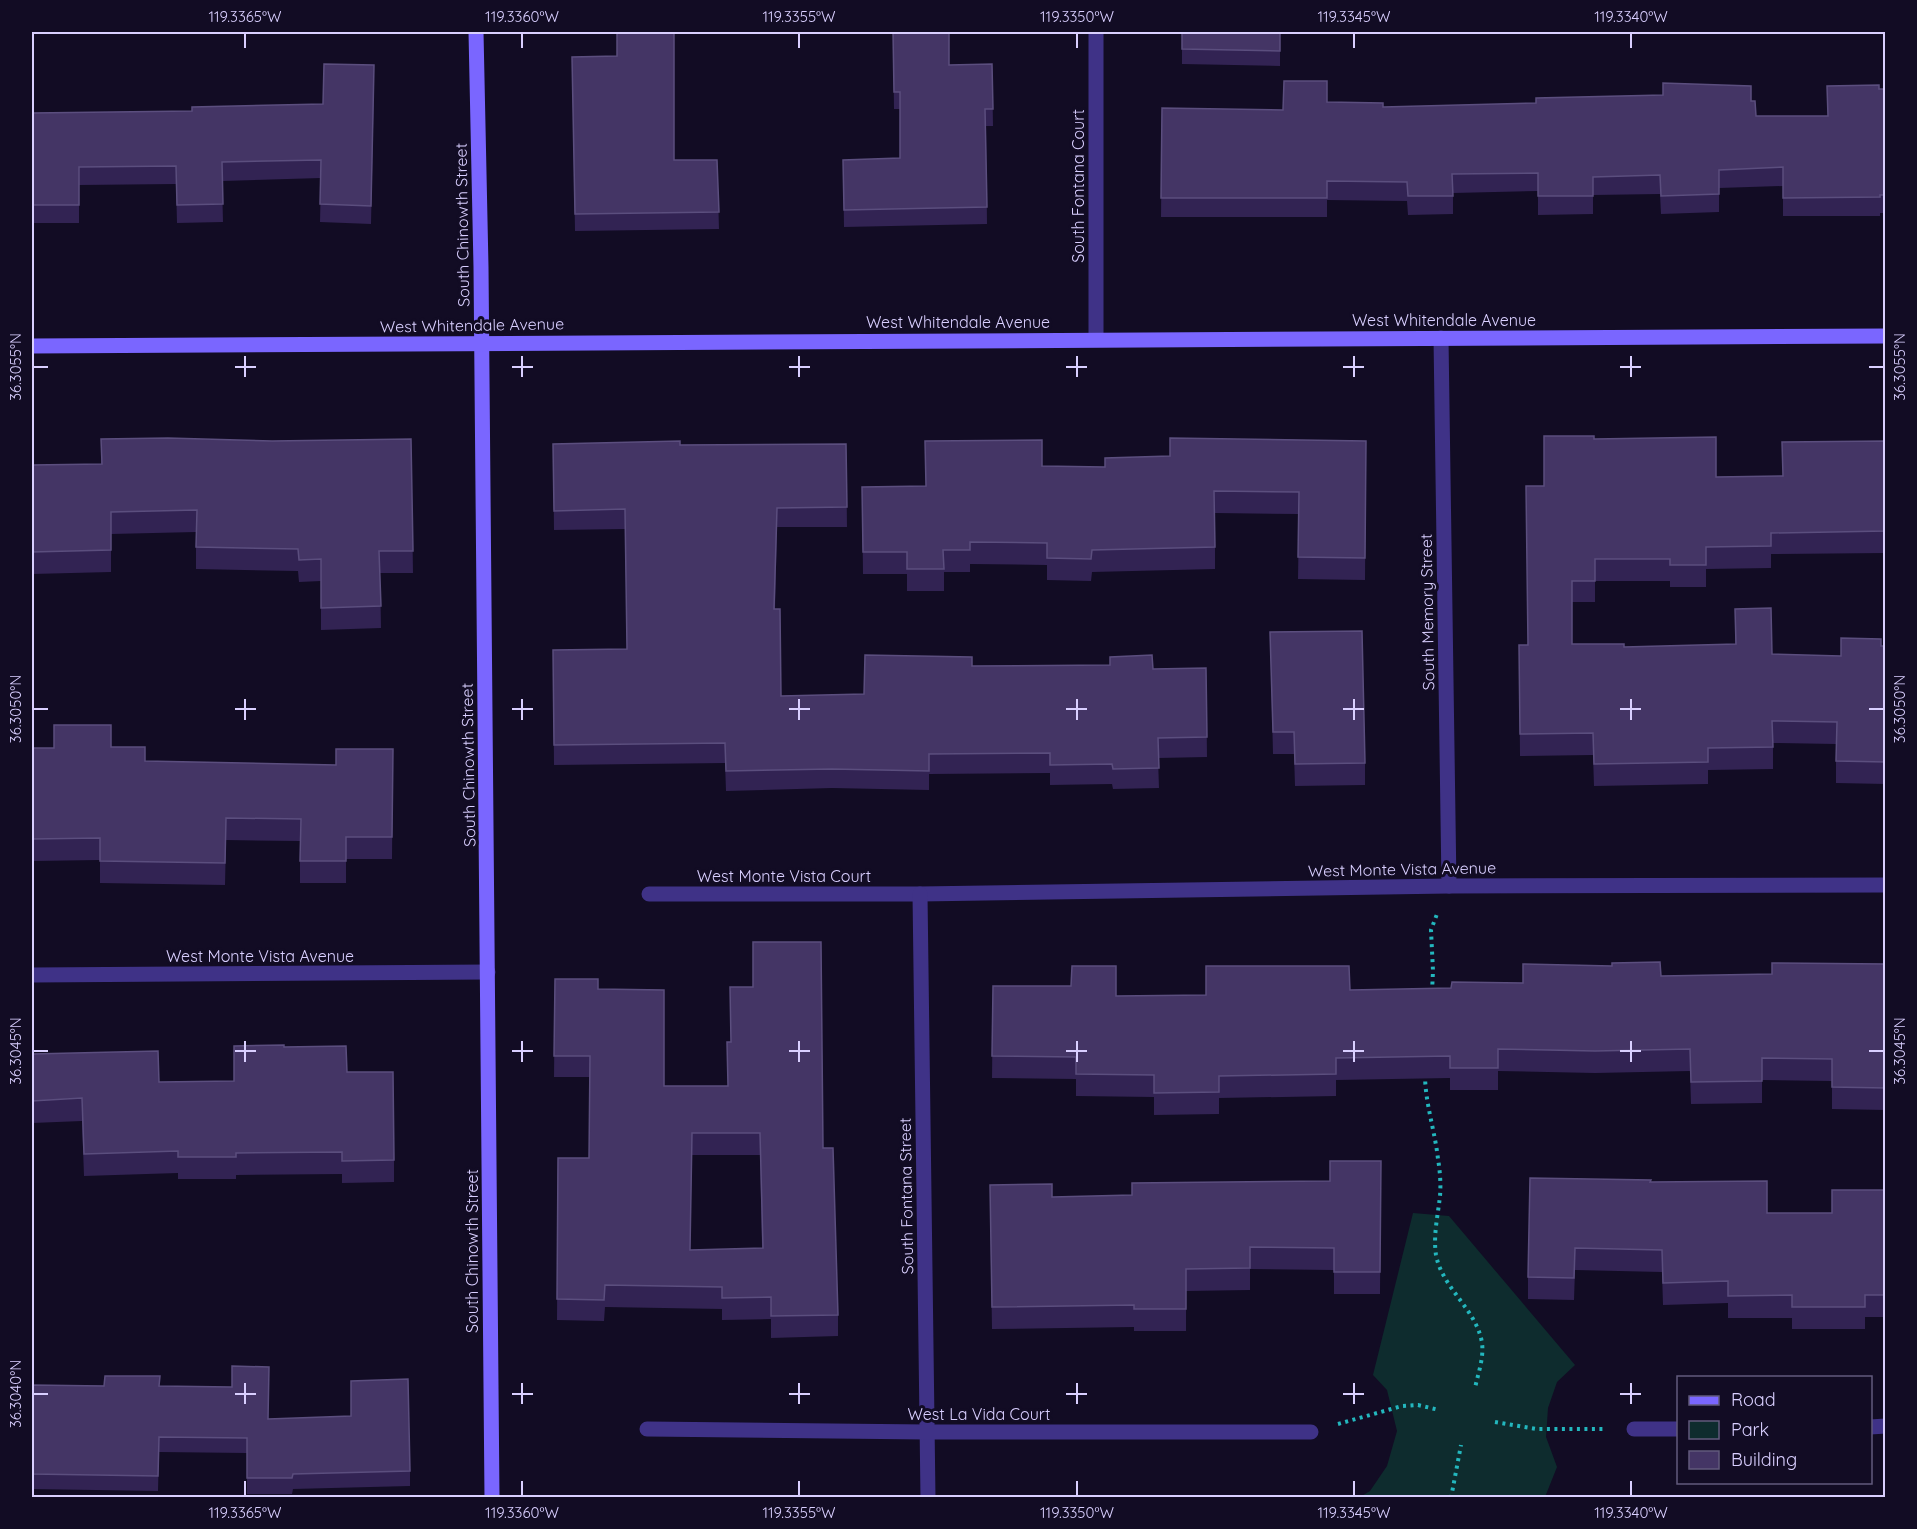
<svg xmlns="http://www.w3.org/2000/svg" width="1917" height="1529" font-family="Quicksand,sans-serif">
<rect width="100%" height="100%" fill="#120c24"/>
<!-- green -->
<polygon fill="#0e2c2e" points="1413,1213 1449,1216 1575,1365 1557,1382 1548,1408 1546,1437 1557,1467 1545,1497 1360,1497 1370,1491 1387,1466 1397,1431 1387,1390 1373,1375"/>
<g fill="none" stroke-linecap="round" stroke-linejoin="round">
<!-- path -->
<g stroke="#23b7be" stroke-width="4" stroke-dasharray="3 4.5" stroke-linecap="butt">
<polyline points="1432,992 1433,971 1431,930 1437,914"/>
<path d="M1425 1074C1425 1103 1435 1131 1438 1159 1440 1171 1441 1184 1440 1196 1438 1215 1433 1235 1436 1255 1442 1288 1477 1310 1482 1343 1484 1358 1478 1374 1475 1388"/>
<polyline points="1495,1422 1536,1429 1606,1429"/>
<polyline points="1338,1424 1402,1406 1418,1405 1439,1410"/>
<polyline points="1451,1498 1461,1445"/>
</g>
<!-- street -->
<g stroke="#3f3287" stroke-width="15">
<polyline points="1096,32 1096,339"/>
<polyline points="1441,338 1449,886"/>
<polyline points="649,894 920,894 1449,886 1886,885"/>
<polyline points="920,894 928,1498"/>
<polyline points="32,975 488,972"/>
<polyline points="1870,1427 1886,1426"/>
<polyline points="647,1429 927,1432 1311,1432"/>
<polyline points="1634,1429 1678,1429"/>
</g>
<!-- secondary -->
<g stroke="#7a66ff" stroke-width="15">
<polyline points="476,32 481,267 492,1498"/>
<polyline points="32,346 1886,336"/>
</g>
</g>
<!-- wall -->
<g fill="#322353" fill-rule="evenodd">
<polygon points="893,32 949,65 992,64 993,126 986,126 987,224 844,227 843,160 900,158 900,109 894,109"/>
<polygon points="1182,32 1280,32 1280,66 1182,64"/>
<polygon points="617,56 674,160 717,160 719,229 575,231 572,57"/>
<polygon points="374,83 371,224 320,222 321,178 222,181 223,222 177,223 176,184 79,185 79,223 32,223 32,113 192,111 323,104"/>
<polygon points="1879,89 1886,89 1886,213 1880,213 1880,216 1783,216 1783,186 1719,188 1719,212 1661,214 1660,194 1593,195 1593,214 1538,215 1538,191 1453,193 1453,214 1408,215 1407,201 1327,200 1327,217 1161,217 1162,108 1283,110 1327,102 1383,107 1751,101 1756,116 1827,116"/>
<polygon points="1170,438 1366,441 1365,580 1298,579 1299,514 1215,513 1215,569 1092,572 1091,581 1047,580 1047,565 970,564 970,572 944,572 944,591 907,591 907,574 863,574 862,487 926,486 1042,466 1105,467 1170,456"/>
<polygon points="101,439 272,441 411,439 413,573 380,573 381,628 321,630 321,581 299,582 298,571 196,569 196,532 111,534 111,572 32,574 32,465 101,464"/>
<polygon points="1594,439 1716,477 1782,476 1886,441 1886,553 1771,554 1771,568 1706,569 1706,587 1670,587 1670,581 1595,581 1595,602 1572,602 1572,644 1624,647 1735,644 1735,609 1772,654 1841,656 1881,646 1886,646 1886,784 1836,783 1836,744 1773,743 1773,769 1708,770 1708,784 1594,786 1593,755 1520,756 1519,645 1527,645"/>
<polygon points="553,444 680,445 846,444 847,527 777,527 775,609 781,696 864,694 972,666 1153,669 1206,668 1207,757 1158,758 1159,788 1113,789 1112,784 1050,785 1050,773 929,774 929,790 832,788 726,791 725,763 554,765 553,650 627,649 625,529 554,530"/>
<polygon points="1270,632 1365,763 1365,785 1295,786 1294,754 1273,754"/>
<polygon points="111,747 145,761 336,765 393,749 392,859 346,859 346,883 300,883 300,841 226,840 225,885 100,883 100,860 32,861 32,748 54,748"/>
<polygon points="1886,964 1886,1110 1832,1109 1832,1081 1762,1080 1762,1103 1691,1104 1690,1071 1595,1073 1498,1071 1498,1090 1450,1090 1450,1078 1336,1080 1336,1096 1219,1098 1219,1114 1154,1115 1154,1097 1076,1096 1076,1079 992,1078 993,986 1116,996 1206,995 1350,990 1451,988 1523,983 1661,976 1772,974"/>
<path d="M555 979 598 989 664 1086H728L731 1042 730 987 823 1148 838 1315V1336L771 1338V1319L722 1320V1309L605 1307 604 1321 557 1320 558 1158H589L590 1077H554ZM692 1155H760L762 1248 690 1250Z"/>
<polygon points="284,1047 347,1072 394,1160 394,1182 342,1183 342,1174 236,1175 236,1179 178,1179 178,1173 84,1176 82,1121 32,1123 32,1054 159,1082 234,1081"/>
<polygon points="1381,1161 1380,1294 1334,1294 1334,1270 1250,1269 1250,1290 1186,1291 1186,1331 1134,1331 1134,1327 992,1329 990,1207 1052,1197 1132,1195 1330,1181"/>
<polygon points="1650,1182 1767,1213 1832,1213 1886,1190 1886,1317 1865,1317 1865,1329 1792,1329 1792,1318 1728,1318 1728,1303 1663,1305 1662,1272 1575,1270 1574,1300 1528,1299 1528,1277"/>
<polygon points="32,1385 159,1386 268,1419 410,1471 410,1486 293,1489 292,1494 247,1494 247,1453 159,1452 158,1491 32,1489"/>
</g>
<!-- building -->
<g fill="#443565" stroke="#5b4e7e" stroke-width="1.5" fill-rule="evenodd">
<polygon points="617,32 674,32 674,160 717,160 719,212 575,214 572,57 617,56"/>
<polygon points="893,32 949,32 949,65 992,64 993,109 985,109 987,207 844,210 843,160 900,158 900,92 894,92"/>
<polygon points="1182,32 1280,32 1280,51 1182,49"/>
<polygon points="324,64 374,65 371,206 320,204 321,160 222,162 223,204 177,205 176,166 79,167 79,205 32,205 32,113 192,111 192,107 323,104"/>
<polygon points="1284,81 1327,81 1327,102 1383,103 1383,107 1536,103 1536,98 1663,95 1663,83 1751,86 1751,101 1755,101 1756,116 1828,116 1827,86 1879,85 1879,89 1886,89 1886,195 1880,195 1880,197 1783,198 1783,167 1719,170 1719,194 1661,196 1660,175 1593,177 1593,196 1538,196 1538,173 1452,174 1453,196 1408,196 1407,182 1327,181 1327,198 1161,198 1162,108 1283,110"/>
<polygon points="1544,436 1594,436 1594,439 1716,437 1716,477 1783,476 1782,442 1886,441 1886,531 1771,533 1771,546 1706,547 1706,565 1670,565 1670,559 1595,559 1595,581 1572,581 1572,644 1624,644 1624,647 1736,644 1735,609 1771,608 1772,654 1841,656 1841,638 1881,639 1881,646 1886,646 1886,762 1836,761 1837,722 1772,721 1773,747 1708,748 1708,762 1594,764 1593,733 1520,734 1519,645 1528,645 1526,486 1544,486"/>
<polygon points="168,438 272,441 411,439 413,551 379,551 381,606 321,608 321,559 299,560 298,549 196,547 197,510 111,512 111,550 32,552 32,465 102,464 101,439"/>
<polygon points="1170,438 1366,441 1365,558 1298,557 1299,492 1214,491 1215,547 1092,550 1091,559 1047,558 1047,543 970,542 970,550 943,550 944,569 907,569 907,552 863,552 862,487 926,486 925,441 1042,440 1042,466 1105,467 1105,458 1170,456"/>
<polygon points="680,441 680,445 846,444 847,507 777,508 774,609 780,609 781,696 864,694 865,655 972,657 972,666 1110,665 1110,657 1152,655 1153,669 1206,668 1207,737 1158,738 1159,768 1113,769 1112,764 1050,765 1050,753 929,754 929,771 832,769 726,771 725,743 554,745 553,650 627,649 625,509 554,511 553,444"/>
<polygon points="1362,631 1365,763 1295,764 1294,732 1273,732 1270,632"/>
<polygon points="54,725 111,725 111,747 145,747 145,761 336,765 336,749 393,749 392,837 346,837 346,861 300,861 301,819 226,818 225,863 100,861 100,838 32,839 32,748 54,748"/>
<path d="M753 942H821L823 1148H833L838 1315 771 1316V1297L722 1298V1287L605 1285 604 1300 557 1299 558 1158H589L590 1056H554L555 979H598V989L664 990V1086H728L727 1042H731L730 987H753ZM692 1133H760L763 1248 690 1250Z"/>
<polygon points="1660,962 1661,976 1772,974 1772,963 1886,964 1886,1088 1832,1087 1832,1059 1762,1058 1762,1081 1691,1082 1690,1049 1595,1051 1498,1049 1498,1068 1450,1068 1450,1056 1336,1058 1336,1074 1219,1076 1219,1092 1154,1093 1154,1075 1076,1074 1076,1057 992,1056 993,986 1071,986 1072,966 1116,966 1116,996 1206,995 1206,966 1349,966 1350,990 1451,988 1452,982 1523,983 1523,964 1612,966 1612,963"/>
<polygon points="284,1045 284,1047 346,1046 347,1072 393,1072 394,1160 342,1161 342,1152 236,1153 236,1157 178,1157 178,1151 84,1154 82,1098 32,1101 32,1054 158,1051 159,1082 234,1081 234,1046"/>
<polygon points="1330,1161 1381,1161 1380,1272 1334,1272 1334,1248 1250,1247 1250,1268 1186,1269 1186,1309 1134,1309 1134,1305 992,1307 990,1185 1052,1184 1052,1197 1132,1195 1132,1183 1330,1181"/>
<polygon points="1530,1178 1651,1180 1650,1182 1767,1181 1767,1213 1832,1213 1832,1190 1886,1190 1886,1295 1865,1295 1865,1307 1792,1307 1792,1295 1728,1296 1728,1281 1663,1283 1662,1250 1575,1248 1574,1278 1528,1277"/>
<polygon points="232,1366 269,1367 268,1419 351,1416 351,1381 408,1379 410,1471 293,1474 292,1478 247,1478 247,1438 159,1437 158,1476 32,1474 32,1385 104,1386 105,1376 160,1376 159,1386 232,1387"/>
</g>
<!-- ticks -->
<path fill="none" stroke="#d9cfff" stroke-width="2" d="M245 33V48M522 33V48M799 33V48M1077 33V48M1354 33V48M1631 33V48M245 356V377M522 356V377M799 356V377M1077 356V377M1354 356V377M1631 356V377M33 367H48M235 367H256M512 367H533M789 367H810M1066 367H1087M1343 367H1364M1620 367H1641M1869 367H1884M245 699V720M522 699V720M799 699V720M1077 699V720M1354 699V720M1631 699V720M33 709H48M235 709H256M512 709H533M789 709H810M1066 709H1087M1343 709H1364M1620 709H1641M1869 709H1884M245 1041V1062M522 1041V1062M799 1041V1062M1077 1041V1062M1354 1041V1062M1631 1041V1062M33 1051H48M235 1051H256M512 1051H533M789 1051H810M1066 1051H1087M1343 1051H1364M1620 1051H1641M1869 1051H1884M245 1383V1404M522 1383V1404M799 1383V1404M1077 1383V1404M1354 1383V1404M1631 1383V1404M33 1394H48M235 1394H256M512 1394H533M789 1394H810M1066 1394H1087M1343 1394H1364M1620 1394H1641M245 1481V1496M522 1481V1496M799 1481V1496M1077 1481V1496M1354 1481V1496M1631 1481V1496"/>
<g text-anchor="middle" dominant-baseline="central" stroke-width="6" stroke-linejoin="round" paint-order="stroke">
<!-- street labels -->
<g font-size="16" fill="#d9cfff" stroke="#120c24">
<text transform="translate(1078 186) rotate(-90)">South Fontana Court</text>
<text transform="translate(462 225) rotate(-91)">South Chinowth Street</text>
<text x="1444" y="320">West Whitendale Avenue</text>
<text x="958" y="322">West Whitendale Avenue</text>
<text transform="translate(472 325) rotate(-1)">West Whitendale Avenue</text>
<text transform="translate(1427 612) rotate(-91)">South Memory Street</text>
<text transform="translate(468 765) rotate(-91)">South Chinowth Street</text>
<text transform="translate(1402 869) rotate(-1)">West Monte Vista Avenue</text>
<text x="784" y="876">West Monte Vista Court</text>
<text x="260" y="956">West Monte Vista Avenue</text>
<text transform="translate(906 1196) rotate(-91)">South Fontana Street</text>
<text transform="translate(472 1251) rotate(-90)">South Chinowth Street</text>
<text x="979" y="1414">West La Vida Court</text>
</g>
</g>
<!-- border -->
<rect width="1917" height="1529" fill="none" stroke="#120c24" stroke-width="66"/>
<!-- legend -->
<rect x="1677" y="1376" width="195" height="108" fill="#120c24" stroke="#625a7c" stroke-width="1.5"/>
<rect x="1689" y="1396" width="30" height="9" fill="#7a66ff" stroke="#625a7c" stroke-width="1.5"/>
<text x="1731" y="1406" font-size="18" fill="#d9cfff">Road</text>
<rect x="1689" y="1421" width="30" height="18" fill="#0e2c2e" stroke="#625a7c" stroke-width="1.5"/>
<text x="1731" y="1436" font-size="18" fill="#d9cfff">Park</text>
<rect x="1689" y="1451" width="30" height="18" fill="#443565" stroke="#625a7c" stroke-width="1.5"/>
<text x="1731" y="1466" font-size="18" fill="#d9cfff">Building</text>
<rect x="33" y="33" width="1851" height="1463" fill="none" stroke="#d9cfff" stroke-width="2"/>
<g font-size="15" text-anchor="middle" fill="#d9cfff">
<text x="245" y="22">119.3365°W</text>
<text x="522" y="22">119.3360°W</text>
<text x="799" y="22">119.3355°W</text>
<text x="1077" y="22">119.3350°W</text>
<text x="1354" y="22">119.3345°W</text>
<text x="1631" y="22">119.3340°W</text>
<text transform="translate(16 367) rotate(-90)" y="5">36.3055°N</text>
<text transform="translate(1900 367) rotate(-90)" y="5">36.3055°N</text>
<text transform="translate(16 709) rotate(-90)" y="5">36.3050°N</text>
<text transform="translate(1900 709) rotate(-90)" y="5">36.3050°N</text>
<text transform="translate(16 1051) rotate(-90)" y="5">36.3045°N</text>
<text transform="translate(1900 1051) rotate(-90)" y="5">36.3045°N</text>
<text transform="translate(16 1394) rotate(-90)" y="5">36.3040°N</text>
<text x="245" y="1518">119.3365°W</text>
<text x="522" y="1518">119.3360°W</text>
<text x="799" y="1518">119.3355°W</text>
<text x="1077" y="1518">119.3350°W</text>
<text x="1354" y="1518">119.3345°W</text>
<text x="1631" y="1518">119.3340°W</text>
</g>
</svg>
